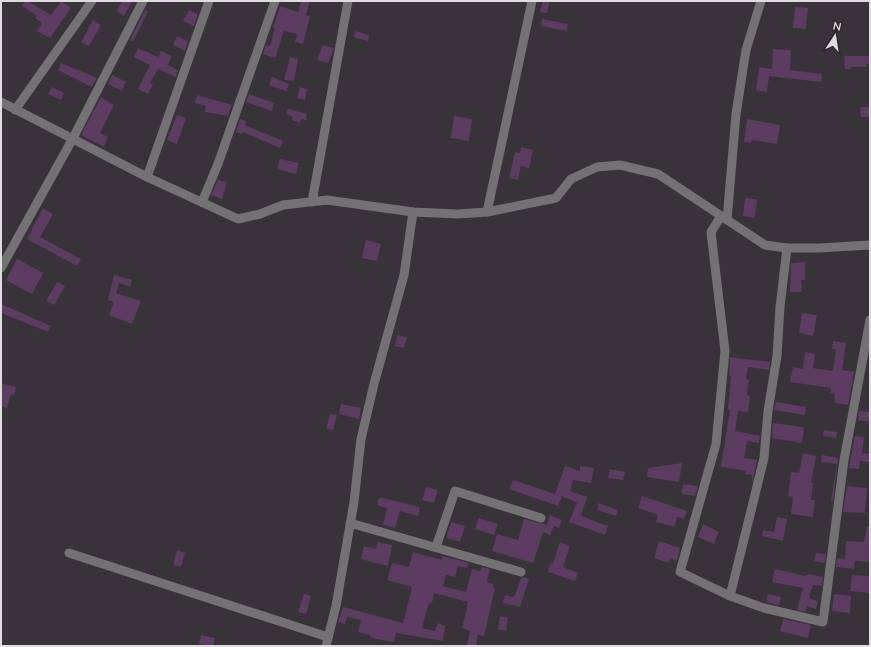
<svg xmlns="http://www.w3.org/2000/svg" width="871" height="647" font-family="Mulish,sans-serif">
<rect width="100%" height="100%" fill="#373338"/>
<!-- building -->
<g fill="#5c3c60">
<polygon points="25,1 28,1 51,15 61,1 71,8 50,38 37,31 42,23 35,18 37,16 22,6"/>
<polygon points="122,1 132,1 124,16 117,11"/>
<polygon points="301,1 310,1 306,15 310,16 303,44 295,42 297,34 284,31 275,58 263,54 266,45 270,46 275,28 273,28 280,6 298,12"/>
<polygon points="543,1 550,1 547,13 540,12"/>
<polygon points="795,7 808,8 806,29 793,28"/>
<polygon points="145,10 148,11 133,42 130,40"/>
<polygon points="189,10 198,14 194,26 183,21"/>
<polygon points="542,19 568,24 567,31 541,26"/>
<polygon points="93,20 101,25 89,46 81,42"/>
<polygon points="355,31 369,35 368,41 354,37"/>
<polygon points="177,36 188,41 185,51 173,45"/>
<polygon points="323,45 334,48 328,63 317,60"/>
<polygon points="138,48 158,57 161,51 172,56 168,65 178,70 176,77 158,69 150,83 153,84 148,94 138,89 150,65 134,57"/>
<polygon points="773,49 791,50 790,70 822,74 821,82 769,76 767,92 756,90 759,67 772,69"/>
<polygon points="844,56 870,56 870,64 866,64 866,67 851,67 851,69 845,69"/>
<polygon points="290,57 298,59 294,81 284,80"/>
<polygon points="61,63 97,78 92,87 58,70"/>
<polygon points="112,75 126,82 122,91 108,84"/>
<polygon points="272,77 289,84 286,91 269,85"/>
<polygon points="52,87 64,93 61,100 48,94"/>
<polygon points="300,87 307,89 305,100 297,98"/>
<polygon points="249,94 274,103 272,111 246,102"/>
<polygon points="197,95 232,105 228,116 205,112 206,106 195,103"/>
<polygon points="101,97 114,105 100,133 108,137 104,147 81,135"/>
<polygon points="860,107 870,107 870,117 861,117"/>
<polygon points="288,109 307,114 306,120 301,119 300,123 292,120 293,117 286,114"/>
<polygon points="177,115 186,118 177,144 167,140"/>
<polygon points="454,116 472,119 469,141 451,138"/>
<polygon points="240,119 246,121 245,125 283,141 280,148 243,132 242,134 236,132"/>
<polygon points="747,119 780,125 777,144 752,140 751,143 744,142"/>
<polygon points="521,147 533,150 529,168 521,166 518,180 509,178 515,152 520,153"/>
<polygon points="280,159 299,163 296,174 277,169"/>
<polygon points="218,180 227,182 222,199 211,195"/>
<polygon points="745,198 757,199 755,218 743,216"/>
<polygon points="43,208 53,214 40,237 81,259 77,266 27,239"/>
<polygon points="366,240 381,244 377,261 362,258"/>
<polygon points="17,259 43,273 32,294 6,280"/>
<polygon points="805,262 805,280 801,280 802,292 790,292 791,263"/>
<polygon points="114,275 132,280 130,287 119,283 116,293 141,301 132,324 109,315 114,302 108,300"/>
<polygon points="57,282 65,286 54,305 46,301"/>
<polygon points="1,304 51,326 48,332 1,313"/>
<polygon points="802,313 817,315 813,336 799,333"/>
<polygon points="397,335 407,337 404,348 395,346"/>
<polygon points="833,341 846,343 842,370 854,372 848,405 834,403 835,394 830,393 831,388 790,382 793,367 803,369 805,352 815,354 813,368 833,371 836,350 832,349"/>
<polygon points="730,357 770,362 769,370 748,367 746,379 749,380 747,395 750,396 748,412 738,411 735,431 760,436 759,443 747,441 744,458 757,460 752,484 752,475 745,474 746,471 721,467 730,410 728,409 731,376 729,376"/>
<polygon points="1,383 16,387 14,395 11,394 7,408 1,406"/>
<polygon points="776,402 806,407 805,415 774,410"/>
<polygon points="341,404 361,408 359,419 339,414"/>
<polygon points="859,411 870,412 870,422 858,420"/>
<polygon points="330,414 337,415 333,430 326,429"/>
<polygon points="773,423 804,427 802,443 772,438"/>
<polygon points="824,430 837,432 836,438 823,436"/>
<polygon points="855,436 864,437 862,453 870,454 870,462 860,461 859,469 849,468"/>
<polygon points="803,453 816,456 811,483 813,483 811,500 815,500 813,517 791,514 793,497 788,496 791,472 799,473"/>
<polygon points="822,455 838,458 833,501 831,501 837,464 821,462"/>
<polygon points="682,463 679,482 647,477 648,468"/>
<polygon points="565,466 580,471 580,466 594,468 591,483 573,480 570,491 587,497 581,516 608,526 605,535 569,522 577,503 562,496 558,506 509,489 513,480 555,494"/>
<polygon points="610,469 625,472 623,480 608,478"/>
<polygon points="683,484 698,486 695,496 681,494"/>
<polygon points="847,486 867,488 865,513 843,512"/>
<polygon points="426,487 438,490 434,503 422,500"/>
<polygon points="642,496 687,511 684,519 677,517 675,527 656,522 658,515 638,508"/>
<polygon points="379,497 420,507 418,516 400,511 395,528 383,525 387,508 377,505"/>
<polygon points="599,503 618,510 616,516 597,510"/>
<polygon points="550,515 562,520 559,528 554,526 550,535 543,532 533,563 492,551 497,534 518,540 524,519 547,525"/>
<polygon points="777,517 787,519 783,541 762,536 763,530 774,532"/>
<polygon points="479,518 498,524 494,535 475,529"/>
<polygon points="451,522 465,526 460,542 446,538"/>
<polygon points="703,524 719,532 714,544 698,537"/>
<polygon points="867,526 870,527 870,562 855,561 854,569 836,567 837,558 845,559 846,541 864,542"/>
<polygon points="659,541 680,548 677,561 670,558 669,563 654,558"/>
<polygon points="377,542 392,545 388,566 361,559 364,546 376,549"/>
<polygon points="560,542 570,546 563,567 578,573 575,581 548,572 551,563 553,564"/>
<polygon points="177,550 185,553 181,567 173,565"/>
<polygon points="413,552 442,560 442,556 469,563 467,568 458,566 455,577 446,575 443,586 466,592 472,569 481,571 482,567 490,569 487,582 494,584 493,588 495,588 484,636 478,635 476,646 467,646 470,631 462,628 468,602 434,593 432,603 429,602 422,628 435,631 438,623 445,626 443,641 396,633 394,642 376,639 370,637 370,635 358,632 361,620 347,617 345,624 338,622 343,607 403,623 412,587 387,580 392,563 409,567"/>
<polygon points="816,553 826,554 825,563 814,561"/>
<polygon points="775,569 805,576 808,574 823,577 822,586 813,585 809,598 818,601 816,609 807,606 805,612 797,610 803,588 772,582"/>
<polygon points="852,575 870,576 870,593 850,591"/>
<polygon points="524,577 529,579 520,607 503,603 505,595 513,597 515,595 521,578"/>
<polygon points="304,594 311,596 306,614 298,612"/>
<polygon points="768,594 781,597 779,605 766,602"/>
<polygon points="834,594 851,596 850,613 832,611"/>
<polygon points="500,616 508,618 506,631 498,629"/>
<polygon points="783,619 811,625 808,638 780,631"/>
<polygon points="201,635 215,638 213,646 199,644"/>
</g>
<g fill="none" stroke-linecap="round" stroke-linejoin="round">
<!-- minor -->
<g stroke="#737174" stroke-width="9">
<polyline points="1,102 147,177 238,219 260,214 283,205 327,200 413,212 458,214 487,212 556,198 571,179 597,167 620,165 658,174 765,245 787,248 819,248 870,245"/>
<polyline points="15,110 92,1"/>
<polyline points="147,177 209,1"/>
<polyline points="202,202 218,164 275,1"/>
<polyline points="312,202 348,1"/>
<polyline points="487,212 532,1"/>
<polyline points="721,216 711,232 725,351 716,444 680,572 730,596 764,608 823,622 844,460 870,320"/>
<polyline points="727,220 736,114 746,50 761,1"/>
<polyline points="1,268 72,140 143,1"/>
<polyline points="350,523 521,572"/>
<polyline points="436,547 455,491 541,518"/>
<polyline points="69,553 328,637"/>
<polyline points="730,596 764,458 768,411 777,356 780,307 787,248"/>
<polyline points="326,646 336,606 354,502 361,439 374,384 404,275 413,212"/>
</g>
</g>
<!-- border -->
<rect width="871" height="647" fill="none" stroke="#dfdcdf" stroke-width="4"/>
<!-- north arrow -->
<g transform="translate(835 36) rotate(12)" stroke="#2d292e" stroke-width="3" paint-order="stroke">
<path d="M0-3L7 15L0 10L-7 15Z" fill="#dfdcdf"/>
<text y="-6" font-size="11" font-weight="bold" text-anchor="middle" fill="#dfdcdf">N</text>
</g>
</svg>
